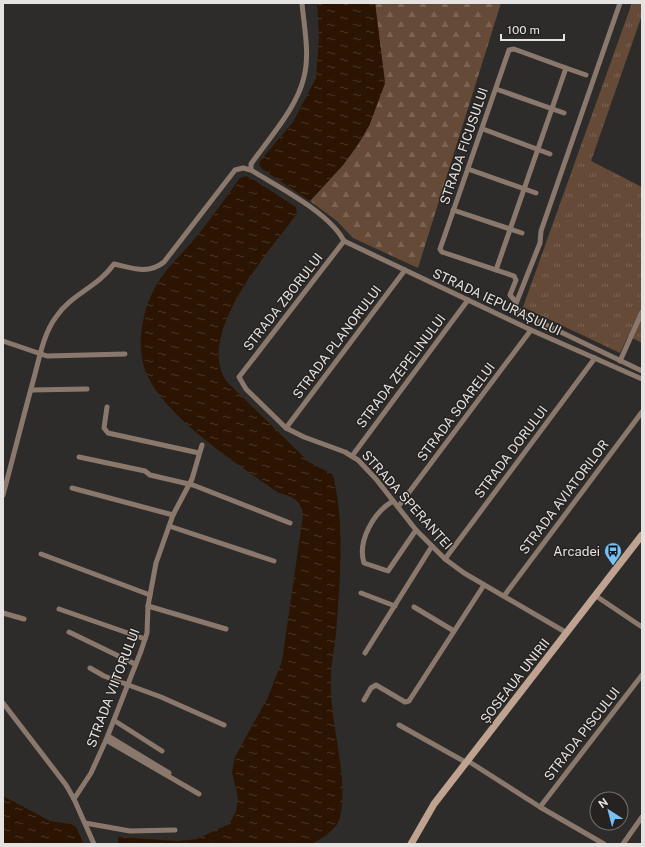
<svg xmlns="http://www.w3.org/2000/svg" width="645" height="847" font-family="'Public Sans',sans-serif">
<defs>
<pattern id="grass-tufts" width="24" height="20" patternUnits="userSpaceOnUse"><rect width="24" height="20" fill="#654a37"/><path d="M3 7l-1-3M5 7V3M7 7l1-3M15 17l-1-3M17 17v-4M19 17l1-3" fill="none" stroke="#7b6454"/></pattern>
<pattern id="forest-firs" width="22" height="20" patternUnits="userSpaceOnUse"><rect width="22" height="20" fill="#654a37"/><path d="M5 1l3.5 6h-7zM16 11l3.5 6h-7z" fill="#7b6454"/></pattern>
<pattern id="water-ripples" width="26" height="14" patternUnits="userSpaceOnUse"><rect width="26" height="14" fill="#2c1402"/><path d="M2 4q2-2 4 0t4 0M15 11q2-2 4 0t4 0" fill="none" stroke="#4a3627"/></pattern>
</defs>
<rect width="100%" height="100%" fill="#2e2c2a"/>
<!-- grass -->
<polygon fill="url(#grass-tufts)" points="632,3 642,3 642,15 591,161 642,187 642,343 628,336 620,353 523,307"/>
<!-- forest -->
<polygon fill="url(#forest-firs)" points="375,3 501,3 418,268 353,238 337,221 310,201 343,165 357,146 369,126 385,83"/>
<!-- water -->
<g fill="url(#water-ripples)">
<polygon points="317,3 375,3 385,83 369,126 357,146 343,165 310,201 262,169 259,165 260,161 293,122 316,78 319,38"/>
<path d="M246 176 251 178 296 207 297 214C270 250 192 337 228 383L309 462 332 474 334 479C345 529 340 583 336 633 334 651 330 670 331 688 331 727 349 780 340 817 338 829 322 838 312 844H118V837L178 841 197 839 229 824 236 812 238 798 232 772 235 757 268 697 282 661 303 515C301 500 293 497 279 493 241 467 168 419 148 377 134 349 142 309 157 284 167 267 184 252 196 237 212 218 225 198 240 178Z"/>
<polygon points="3,796 50,821 71,824 76,827 84,844 3,844"/>
</g>
<g fill="none" stroke-linecap="round" stroke-linejoin="round">
<!-- minor -->
<g stroke="#8a786c" stroke-width="5">
<polyline points="620,3 541,231 540,243 515,306 521,313 642,371"/>
<polyline points="496,89 564,113"/>
<polyline points="483,129 550,154"/>
<polyline points="468,169 536,193"/>
<path d="M251 170V164C269 138 297 108 304 77 310 53 304 27 302 3"/>
<polyline points="453,210 522,233"/>
<polyline points="344,241 239,377 246,389 286,428 304,437 345,452 358,460 376,479 416,530 445,559 464,573 567,633"/>
<polyline points="344,241 531,330 642,379"/>
<polyline points="496,270 566,68 586,75"/>
<polyline points="516,302 510,295 516,280 514,276 442,252 440,249 509,50 514,49 566,68"/>
<polyline points="3,341 47,356 125,354"/>
<polyline points="620,361 642,312"/>
<polyline points="31,390 87,389"/>
<polyline points="107,407 104,428 108,433 199,453"/>
<polyline points="286,428 405,270"/>
<polyline points="352,456 468,300"/>
<polyline points="79,457 145,471 150,475 193,485 290,523"/>
<polyline points="72,488 173,515"/>
<path d="M3 495C14 454 24 414 35 374 40 355 44 333 56 317 71 294 98 287 114 264 132 268 148 275 164 262L235 170 243 168 251 170C278 187 329 212 344 241"/>
<path d="M393 501C374 512 357 541 364 563L388 571 416 530"/>
<polyline points="398,507 531,330"/>
<polyline points="169,526 274,561"/>
<polyline points="41,554 150,595"/>
<polyline points="445,559 595,358"/>
<polyline points="361,593 395,606"/>
<polyline points="504,596 642,412"/>
<polyline points="596,596 642,627"/>
<polyline points="148,606 226,629"/>
<polyline points="414,607 454,631"/>
<polyline points="59,609 145,639"/>
<polyline points="3,613 24,619"/>
<polyline points="69,632 135,664"/>
<polyline points="365,653 432,546"/>
<polyline points="90,668 104,676 161,697 224,725"/>
<polyline points="364,700 371,688 376,685 405,702 409,701 484,585"/>
<polyline points="3,703 66,785 74,799 94,844"/>
<polyline points="115,721 162,751"/>
<polyline points="399,725 467,763"/>
<polyline points="108,736 169,773"/>
<polyline points="106,740 199,794"/>
<polyline points="468,761 540,807 604,844"/>
<polyline points="74,799 91,773 106,740 141,651 147,633 148,606 156,563 173,515 192,479 202,445"/>
<polyline points="540,807 642,675"/>
<polyline points="85,823 130,831 175,830"/>
<polyline points="623,844 642,817"/>
</g>
<!-- secondary -->
<polyline stroke="#bfa390" stroke-width="7" points="411,844 434,804 642,535"/>
</g>
<!-- icons -->
<defs>
<g id="bus-pin" transform="scale(0.9)"><path d="M0 17L-7.5 6A9.5 9.5 0 1 1 7.5 6Z" fill="#76c0f7" stroke="#252220"/><path d="M-5-6H5V4H4V6H2V4H-2V6H-4V4H-5ZM-3.5-4V0h7V-4ZM-3.5 1.2v1.5H-2V1.2ZM2 1.2v1.5H3.5V1.2Z" fill="#111"/></g>
</defs>
<g fill-rule="evenodd">
<use href="#bus-pin" x="613" y="551"/>
</g>
<g text-anchor="middle" dominant-baseline="central" stroke-width="3" stroke-linejoin="round" paint-order="stroke">
<!-- street labels -->
<g font-size="13" fill="#e5e3e2" stroke="#252220">
<text transform="translate(464 146) rotate(-71)">STRADA FICUSULUI</text>
<text transform="translate(283 302) rotate(-52)">STRADA ZBORULUI</text>
<text transform="translate(497 302) rotate(25)">STRADA IEPURAȘULUI</text>
<text transform="translate(337 342) rotate(-53)">STRADA PLANORULUI</text>
<text transform="translate(401 371) rotate(-53)">STRADA ZEPELINULUI</text>
<text transform="translate(456 412) rotate(-53)">STRADA SOARELUI</text>
<text transform="translate(511 452) rotate(-53)">STRADA DORULUI</text>
<text transform="translate(564 497) rotate(-53)">STRADA AVIATORILOR</text>
<text transform="translate(407 500) rotate(48)">STRADA SPERANȚEI</text>
<text transform="translate(515 681) rotate(-52)">ȘOSEAUA UNIRII</text>
<text transform="translate(113 688) rotate(-69)">STRADA VIITORULUI</text>
<text transform="translate(582 734) rotate(-52)">STRADA PISCULUI</text>
</g>
<!-- poi labels -->
<g font-size="13" fill="#e5e3e2" stroke="#252220" text-anchor="end">
<text x="600" y="551">Arcadei</text>
</g>
</g>
<!-- border -->
<rect width="645" height="847" fill="none" stroke="#e5e3e2" stroke-width="8"/>
<!-- north arrow -->
<g transform="translate(609 811) rotate(324)"><circle r="19" fill="#252220" stroke="#726f6e"/>
<path d="M0-3L7 15L0 10L-7 15Z" fill="#76c0f7"/>
<text y="-6" font-size="11" font-weight="bold" text-anchor="middle" fill="#e5e3e2">N</text>
</g>
<!-- scale -->
<path d="M501 34v6h63v-6" fill="none" stroke="#e5e3e2" stroke-width="2"/>
<text x="507" y="34" font-size="12" fill="#e5e3e2" stroke="#252220" stroke-width="3" paint-order="stroke">100 m</text>
</svg>
